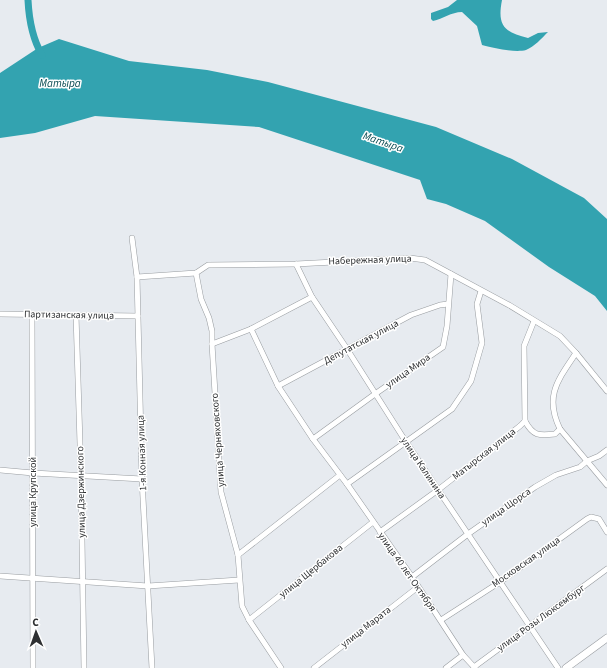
<svg xmlns="http://www.w3.org/2000/svg" width="607" height="668" font-family="'Source Sans 3',sans-serif">
<rect width="100%" height="100%" fill="#e7ebf0"/>
<!-- water -->
<g fill="#33a3b0">
<path d="M457 0H502C497 26 504 32 528 38L538 33 548 32C542 38 534 47 526 50 515 53 493 48 482 45L477 26 462 12C451 12 443 19 433 21L431 19V13L448 7Z"/>
<polygon points="59,39 129,61 207,70 268,82 436,127 512,159 584,198 607,219 607,311 595,296 549,267 485,221 446,204 427,199 420,180 259,127 95,116 35,133 0,138 0,73 38,48"/>
</g>
<g fill="none" stroke-linecap="round" stroke-linejoin="round">
<!-- river -->
<path stroke="#33a3b0" stroke-width="7" d="M28 0C29 20 32 38 42 55"/>
<!-- minor casing -->
<g stroke="#989ca0" stroke-width="6">
<g id="minor">
<polyline points="132,238 137,277 142,479 152,668"/>
<polyline points="296,264 312,297 347,349 406,442 558,668"/>
<polyline points="196,273 201,299 209,318 212,331 212,344 221,492 238,555 242,606 249,620 281,668"/>
<polyline points="137,277 196,273 208,265 296,264 410,258 425,260 509,305 560,336 576,353 607,391"/>
<polyline points="0,314 138,316"/>
<polyline points="32,315 33,668"/>
<polyline points="76,315 81,476 84,668"/>
<polyline points="251,329 278,386 313,439 347,484 412,577 463,655 475,668"/>
<polyline points="212,344 251,329 312,297"/>
<path d="M576 353C558 380 544 396 560 429L607 485"/>
<polyline points="278,386 411,315 440,305 448,304"/>
<path d="M525 421C533 436 539 436 555 434L560 429"/>
<polyline points="313,439 375,394 443,347 447,326 451,274"/>
<polyline points="0,470 33,473 142,479"/>
<polyline points="347,484 452,409 471,381 482,343 477,304 481,291"/>
<polyline points="380,532 438,490 520,426 525,421 524,346 534,321"/>
<polyline points="238,555 340,475"/>
<polyline points="0,576 148,586 239,580"/>
<polyline points="412,577 468,534 535,487 556,475 580,467 587,461 599,456 607,450"/>
<polyline points="249,620 373,522"/>
<polyline points="441,620 500,582 587,519 591,517 599,519 607,532"/>
<polyline points="474,667 607,569"/>
<polyline points="314,668 418,587"/>
<polyline points="446,668 463,655"/>
</g>
</g>
<!-- secondary casing -->
<g stroke="#989ca0" stroke-width="8">
<polyline id="secondary" points="566,668 607,638"/>
</g>
<!-- minor -->
<use href="#minor" stroke="#fff" stroke-width="5"/>
<!-- secondary -->
<use href="#secondary" stroke="#fff" stroke-width="7"/>
</g>
<g text-anchor="middle" dominant-baseline="central" stroke-width="3" stroke-linejoin="round" paint-order="stroke">
<!-- street labels -->
<g font-size="10" fill="#2e3032" stroke="#fff">
<text transform="translate(370 260) rotate(-2)">Набережная улица</text>
<text transform="translate(69 315) rotate(1)">Партизанская улица</text>
<text transform="translate(361 342) rotate(-28)">Депутатская улица</text>
<text transform="translate(408 371) rotate(-35)">улица Мира</text>
<text transform="translate(218 440) rotate(-94)">улица Черняховского</text>
<text transform="translate(142 453) rotate(-92)">1-я Конная улица</text>
<text transform="translate(484 454) rotate(-38)">Матырская улица</text>
<text transform="translate(423 468) rotate(56)">улица Калинина</text>
<text transform="translate(33 492) rotate(-90)">улица Крупской</text>
<text transform="translate(81 492) rotate(-91)">улица Дзержинского</text>
<text transform="translate(506 507) rotate(-35)">улица Щорса</text>
<text transform="translate(526 562) rotate(-35)">Московская улица</text>
<text transform="translate(311 571) rotate(-39)">улица Щербакова</text>
<text transform="translate(407 572) rotate(55)">улица 40 лет Октября</text>
<text transform="translate(541 618) rotate(-36)">улица Розы Люксембург</text>
<text transform="translate(366 627) rotate(-38)">улица Марата</text>
</g>
<!-- water labels -->
<g font-size="11" font-style="italic" fill="#084b52" stroke="#fff">
<text x="60" y="83">Матыра</text>
<text transform="translate(383 142) rotate(19)">Матыра</text>
</g>
</g>
<!-- north arrow -->
<g transform="translate(36 632) rotate(358)" stroke="#ffffff" stroke-width="3" paint-order="stroke">
<path d="M0-3L7 15L0 10L-7 15Z" fill="#2e3032"/>
<text y="-6" font-size="11" font-weight="bold" text-anchor="middle" fill="#2e3032">С</text>
</g>
</svg>
